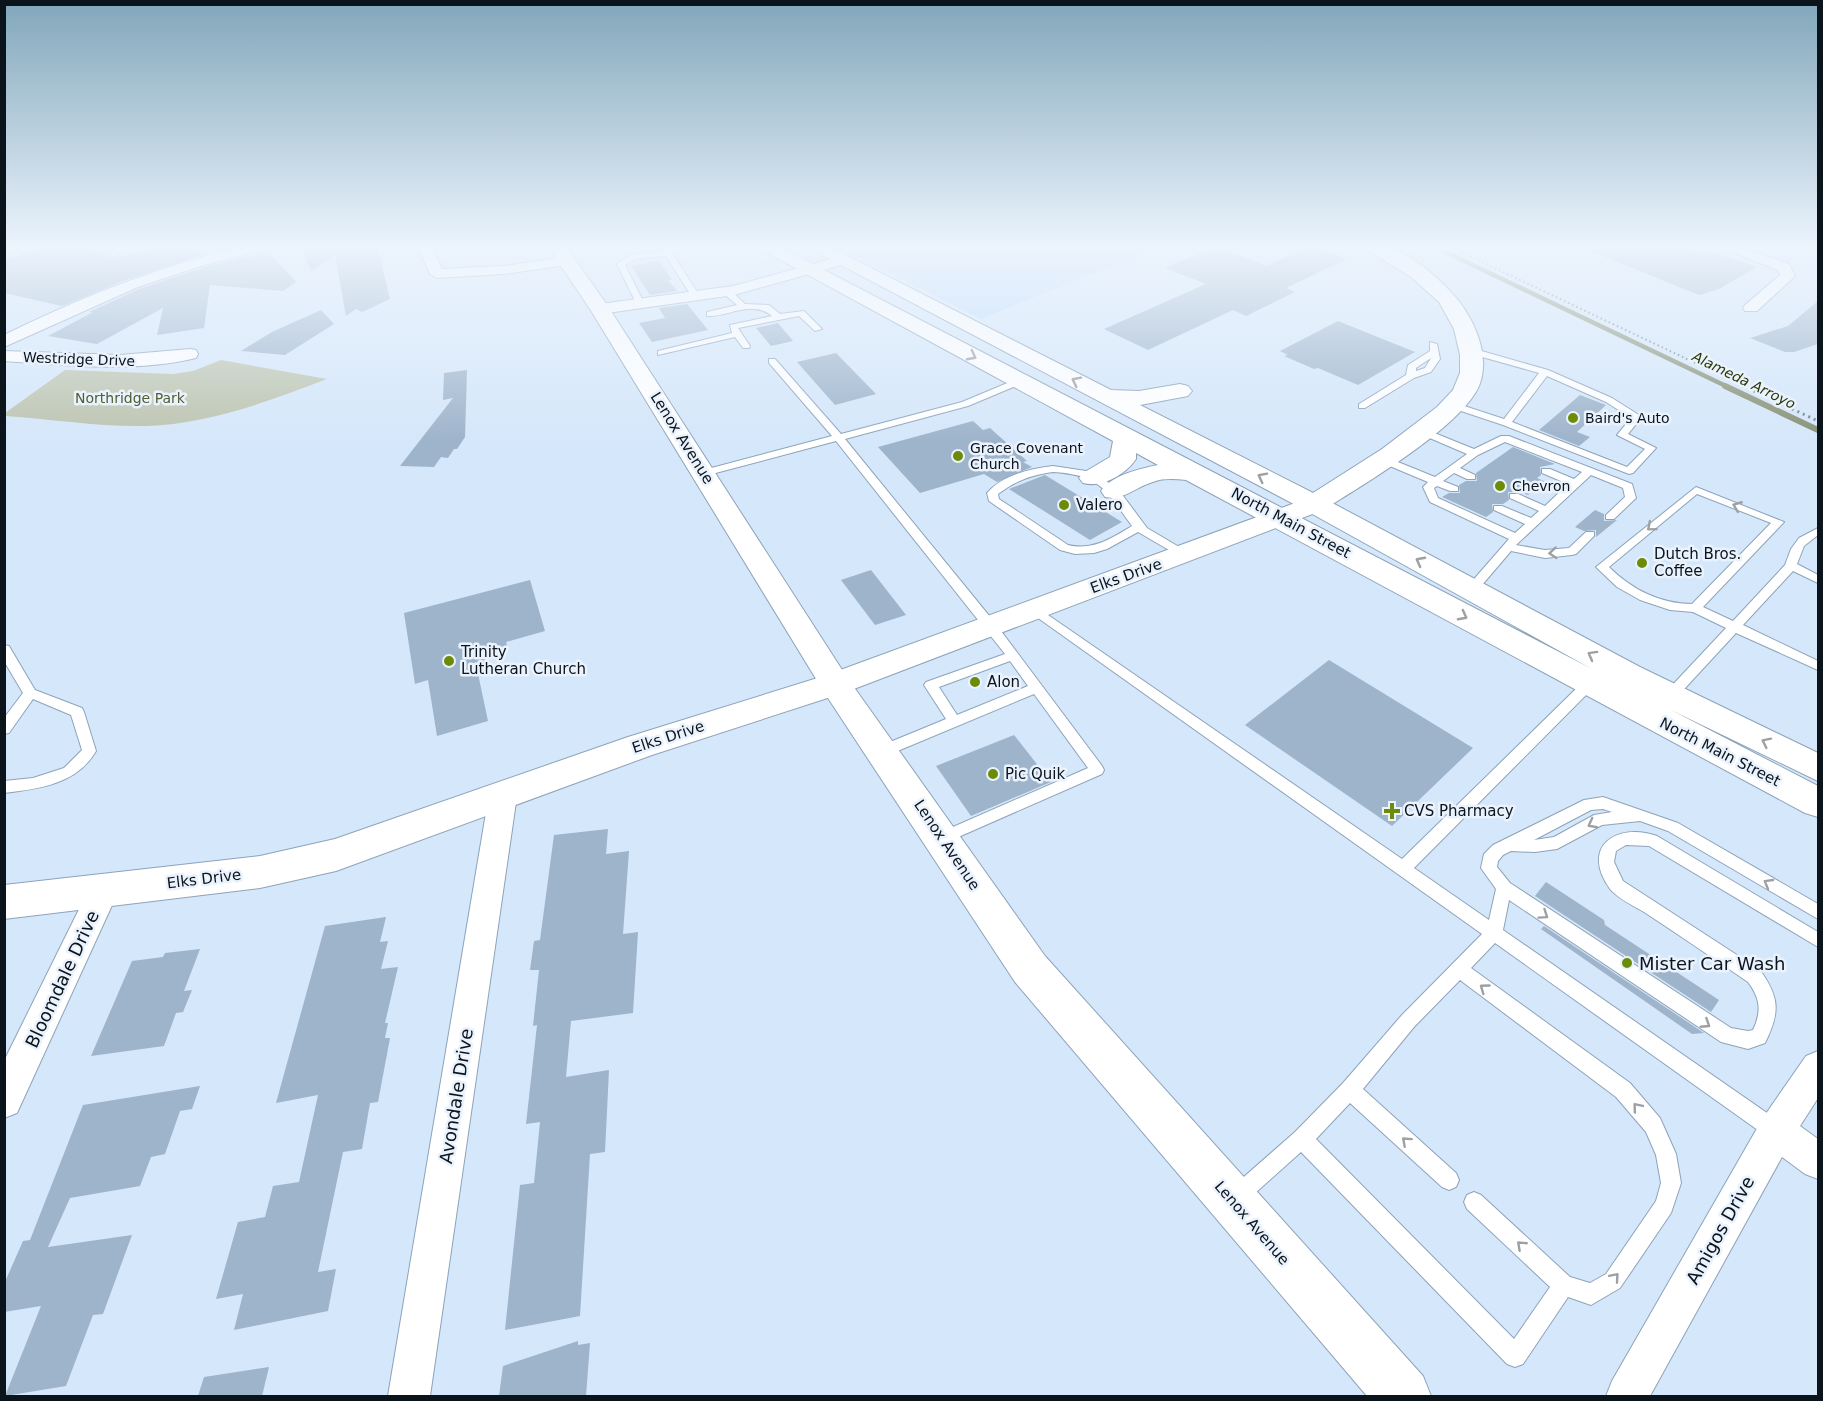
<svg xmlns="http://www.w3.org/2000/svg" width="1823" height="1401" font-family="'DejaVu Sans',sans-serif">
<rect width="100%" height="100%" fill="#d5e7fa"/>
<!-- built -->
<polygon fill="#bfdbf9" points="833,245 1162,245 981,319"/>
<!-- green -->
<path fill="#bdc4b0" d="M221 360 327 379C270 401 208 424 146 426 99 427 51 419 5 416V413L65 370 173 374 193 371Z"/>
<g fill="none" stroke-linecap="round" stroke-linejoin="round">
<!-- stream-far1 -->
<polyline stroke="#879176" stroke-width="4.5" points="1431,245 1728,387"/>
<!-- stream -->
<polyline stroke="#879176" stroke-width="6" points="1725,386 1818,430"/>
</g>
<!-- building -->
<g fill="#9eb4cb">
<polygon points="68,245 82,245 112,257 119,254 124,256 165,245 191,245 204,254 123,281 62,306 4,293 4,260 50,246 57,249"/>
<polygon points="323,245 377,245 390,299 362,312 356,309 346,316 335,255 311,271 303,249"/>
<polygon points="1676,245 1703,254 1709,251 1757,267 1717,290 1699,295 1578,246"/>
<polygon points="1310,246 1347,259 1286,288 1295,292 1246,316 1233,310 1148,350 1104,329 1206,284 1165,268 1216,247 1267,266"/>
<polygon points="268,252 296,282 283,291 210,285 204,328 157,335 163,308 97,344 48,336 93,312 89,312 139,289 205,267"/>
<polygon points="659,261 672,280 668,280 677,291 650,295 631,266"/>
<polygon points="1818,301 1818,344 1794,352 1785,352 1750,338 1788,326"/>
<polygon points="687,304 708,330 652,342 639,323 665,318 659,308"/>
<polygon points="321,310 334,324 285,355 241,351 272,332"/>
<polygon points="1338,321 1415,352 1358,385 1318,368 1314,369 1284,356 1288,355 1280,351"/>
<polygon points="778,323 793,341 771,346 756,328"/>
<polygon points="836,353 876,394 835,405 797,362"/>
<polygon points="467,370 465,437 457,449 454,449 448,458 441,457 434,467 400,466 453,398 443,400 444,373"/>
<polygon points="1580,395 1606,405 1577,432 1590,437 1579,446 1539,430"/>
<polygon points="973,421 983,430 990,428 1027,461 1023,462 1032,467 997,482 984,474 920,493 878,447"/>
<polygon points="1513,447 1555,464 1540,467 1541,475 1537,478 1546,482 1528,495 1520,492 1508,492 1509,500 1503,504 1492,504 1493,512 1486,517 1442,497 1449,493 1460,493 1459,485 1466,481 1477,481 1476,473"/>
<polygon points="1045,475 1122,522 1090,540 1009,489"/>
<polygon points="1595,510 1604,514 1604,521 1617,520 1596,537 1596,530 1584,531 1575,527"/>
<polygon points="871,570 906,615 875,625 841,580"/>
<polygon points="530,580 545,631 506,642 508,649 485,656 488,666 477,669 488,721 437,736 428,680 415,684 404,613"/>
<polygon points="1329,660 1473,748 1392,826 1245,725"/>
<polygon points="1014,735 1051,782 971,816 936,766"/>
<polygon points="608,829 606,854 629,851 623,934 638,932 633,1013 571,1021 566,1077 609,1070 605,1152 590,1154 580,1316 505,1330 520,1185 534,1183 540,1122 526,1124 537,1025 533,1026 539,970 530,970 534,941 540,940 554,835"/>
<polygon points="1546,882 1604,920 1605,925 1719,1000 1711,1012 1535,896"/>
<polygon points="386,917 380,942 388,941 381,969 398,967 385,1023 388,1023 385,1038 390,1038 378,1102 370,1103 362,1149 343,1152 318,1272 336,1269 328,1311 234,1330 243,1294 216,1299 238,1222 265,1217 273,1186 299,1182 318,1095 276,1103 325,926"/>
<polygon points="1544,926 1704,1033 1692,1034 1541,929"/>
<polygon points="200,949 184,991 192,990 183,1012 176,1013 164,1046 91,1056 132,961 163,957 165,953"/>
<polygon points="200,1086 192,1109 180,1111 165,1154 151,1157 140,1186 70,1198 48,1247 132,1235 103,1314 93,1315 66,1386 5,1396 41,1306 4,1312 4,1284 23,1241 30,1240 83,1105"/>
<polygon points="578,1341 578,1345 590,1343 586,1396 499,1396 503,1366"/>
<polygon points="269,1367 262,1396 198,1396 204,1377"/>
</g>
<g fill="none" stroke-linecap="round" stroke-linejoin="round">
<!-- service casing -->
<g stroke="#8da3ba" stroke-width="2">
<g id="service">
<polygon points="667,245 699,295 692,297 666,256 635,259 625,265 644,303 637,305 617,264 630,255 664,251 660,246"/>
<path d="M723 289H729L745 304 769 305 780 314 804 311 822 329 815 331 799 316 738 328 750 346 749 348H743L735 337 658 355V351L732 333 730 325 772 316C751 299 729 317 707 316V312L737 305 723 293Z"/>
<path d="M1430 342 1437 344 1440 359 1431 372 1414 378 1365 408H1359V404L1406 375 1408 365 1430 351ZM1431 358 1425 368 1416 371V368Z"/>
<path d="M1471 348 1548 370 1612 398 1642 417 1628 434 1656 448 1633 473 1629 474 1503 425 1449 407V403L1452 402 1504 419 1539 373 1468 353 1467 351ZM1547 376 1606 402 1631 418 1617 435 1645 449 1627 467 1512 422Z"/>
<path d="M769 359H775L841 434 962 402 1017 379H1023V383L968 406 845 439 995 623 1102 766 1104 770 1102 774 947 842 942 844 937 842 934 838 937 834 1088 768 1034 694 888 755H878L876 751 878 747 946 719 924 685 926 682 1005 654 836 441 708 475H700V471L832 436 769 363ZM1010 661 1028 686 957 715 939 687Z"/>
<path d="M1422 428 1474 449 1501 436H1509L1632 484 1636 498 1614 519H1606V515L1625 497 1623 488 1591 475 1516 545 1545 550 1569 548 1586 532H1594V536L1576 554 1572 555 1545 558 1511 551 1476 592H1468L1466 589 1468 586 1509 539 1430 502 1423 487 1428 482 1380 462V458H1388L1435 477 1467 454 1418 433 1417 431ZM1505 442 1582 472 1574 479 1550 469H1542V473L1568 484 1545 506 1518 494H1510V498L1539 511 1531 518 1502 506H1494V510L1525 524 1515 533 1438 498 1434 488 1437 486 1450 491H1458V487L1443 481 1454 473 1467 479H1475V475L1460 468 1478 455Z"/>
<path d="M1053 466 1086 471 1104 479 1121 493 1147 528 1191 554 1185 558 1181 557 1138 532 1107 549 1094 553 1075 554 1060 550 989 501 987 493C1003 475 1029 469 1053 466ZM1053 472C1102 475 1106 491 1132 526 1112 538 1093 551 1068 545L999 499 998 494C1015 481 1031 475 1053 472Z"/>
<path d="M1696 487 1784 522 1703 607 1733 621 1785 565 1791 549 1799 538 1818 528V535L1804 546 1797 564 1818 575V583L1793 571 1743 625 1818 661V670L1736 633 1675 699H1665L1663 696 1665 693 1726 628 1693 612 1670 610 1640 600 1617 587 1596 567ZM1697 494 1771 523 1692 604C1660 604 1631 589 1609 567Z"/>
<path d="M1035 606 1402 859 1584 681H1594L1596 684 1594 687 1414 868 1489 920 1496 889 1481 868 1484 854 1493 845 1584 800 1603 797 1678 823 1818 904V919L1668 831 1640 821 1602 825 1557 849 1535 852 1511 851 1503 855 1498 861 1497 867 1510 883 1731 1028 1748 1031 1753 1030C1762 1011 1760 998 1748 982 1713 958 1679 935 1644 912 1634 906 1617 898 1610 889 1580 847 1616 822 1657 836L1818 932V947L1649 846 1626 845 1616 851 1614 862 1623 881 1760 970C1780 998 1780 1013 1765 1043L1748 1049 1721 1042 1509 900 1503 930 1783 1124 1786 1131 1783 1138 1776 1141 1769 1138 1495 943 1471 968 1630 1083 1660 1118 1676 1154 1681 1183 1671 1213 1620 1288 1591 1305 1568 1297 1523 1364 1515 1367 1507 1364 1301 1152 1244 1203 1237 1206 1230 1203 1227 1196 1230 1189 1295 1132 1343 1083 1402 1015 1482 934 1031 613 1029 610ZM1603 809 1612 812 1594 815 1554 837 1534 840 1591 810ZM1460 980 1616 1097 1646 1132 1656 1155 1661 1183 1656 1201 1606 1274 1590 1283 1570 1277 1481 1195 1474 1192 1467 1195 1464 1202 1467 1209 1550 1287 1514 1339 1316 1139 1350 1103 1442 1187 1449 1190 1456 1187 1459 1180 1456 1173 1363 1089 1414 1027Z"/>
<path d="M4 645 9 646 35 690 82 708 84 712 96 751C77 784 39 789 4 793V781L33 778 64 768 82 750 71 715 33 699 9 733 4 734V718L23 693 4 661Z"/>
</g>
</g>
<!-- minor casing -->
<g stroke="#8da3ba" stroke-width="2">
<g id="minor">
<polygon points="4,245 28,245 4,254"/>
<path d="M248 245H275L273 248 204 265 138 287 4 347V335C83 296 163 265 248 245Z"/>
<polygon points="417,245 431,245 442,269 504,266 566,257 573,261 566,265 504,274 437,278 430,274"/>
<polygon points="1714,245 1735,245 1789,264 1795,276 1757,311 1745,311 1743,308 1745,305 1780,275 1778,270"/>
<polygon points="843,256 850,260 848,263 734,295 600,314 592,309 600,304 733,286"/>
<path d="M190 349 196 350 198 354 196 358C135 373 66 365 4 361V351L120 355Z"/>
<polygon points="503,784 513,787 517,795 430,1396 388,1396 489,795 493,787"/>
<polygon points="104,877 115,881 119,890 17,1113 4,1118 4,1061 93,881"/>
<polygon points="1818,1051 1818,1098 1800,1126 1818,1139 1818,1179 1805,1174 1782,1157 1650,1396 1606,1396 1612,1381 1763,1118 1806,1056"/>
</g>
</g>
<!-- tertiary casing -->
<g stroke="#8da3ba" stroke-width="2">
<g id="tertiary">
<polygon points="547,245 565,245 607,305 846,676 1045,956 1423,1376 1431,1396 1367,1396 1015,982 824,692 590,309"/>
<path d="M1359 245C1366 245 1375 244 1382 245 1403 248 1435 275 1449 290 1472 313 1492 354 1479 386 1461 427 1363 485 1323 510L1314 512 1305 510 1301 504 1305 498 1382 449 1437 407 1453 390 1460 373V355L1454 329 1439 302 1411 277Z"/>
</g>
</g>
<!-- secondary casing -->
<g stroke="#8da3ba" stroke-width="2">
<polygon id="secondary" points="1314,496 1323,498 1327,504 1323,510 846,692 652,755 336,871 260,888 4,919 4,885 260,856 335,839 628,737 824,676"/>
</g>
<!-- primary casing -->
<g stroke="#8da3ba" stroke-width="2">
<path id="primary" d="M753 245H776L1592 669 1305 510 803 245H826L1111 390 1139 391 1180 384 1188 386 1192 391 1188 396 1140 405 1323 498 1640 667 1818 753V781L1671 710 1818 786V817L1805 813 1186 480C1175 479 1163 478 1153 482 1135 487 1124 501 1105 497L1101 491C1112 475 1139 469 1158 465L1136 453V459C1125 475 1102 488 1083 483L1079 478 1083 473 1110 457 1113 441Z"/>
</g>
<!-- path-far1 -->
<polyline stroke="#798694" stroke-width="2" stroke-dasharray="1.5 3" stroke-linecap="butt" points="1446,245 1746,387"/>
<!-- path -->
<polyline stroke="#798694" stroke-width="3" stroke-dasharray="2 4" stroke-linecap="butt" points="1743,386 1818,421"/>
<!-- service -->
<use href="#service" fill="#fff" fill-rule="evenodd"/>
<!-- minor -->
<use href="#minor" fill="#fff" fill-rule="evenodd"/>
<!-- tertiary -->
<use href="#tertiary" fill="#fff" fill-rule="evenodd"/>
<!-- secondary -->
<use href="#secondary" fill="#fff" fill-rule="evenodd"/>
<!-- primary -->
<use href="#primary" fill="#fff" fill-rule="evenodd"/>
</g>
<!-- one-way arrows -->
<defs><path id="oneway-chevron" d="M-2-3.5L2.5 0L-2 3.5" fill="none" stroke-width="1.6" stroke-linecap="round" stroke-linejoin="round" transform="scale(1.5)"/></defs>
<g stroke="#9da1a4">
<use href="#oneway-chevron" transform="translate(972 356) rotate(28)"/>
<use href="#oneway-chevron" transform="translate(1076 381) rotate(-153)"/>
<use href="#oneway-chevron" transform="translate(1262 477) rotate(-153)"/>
<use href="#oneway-chevron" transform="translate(1737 506) rotate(-158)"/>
<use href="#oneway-chevron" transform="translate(1651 527) rotate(140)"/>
<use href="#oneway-chevron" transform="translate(1553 553) rotate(175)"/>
<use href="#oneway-chevron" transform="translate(1420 561) rotate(-152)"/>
<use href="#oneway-chevron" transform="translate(1463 616) rotate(28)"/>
<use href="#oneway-chevron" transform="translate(1592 655) rotate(-151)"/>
<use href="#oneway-chevron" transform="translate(1766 742) rotate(-154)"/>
<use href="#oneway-chevron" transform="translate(1592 824) rotate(152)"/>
<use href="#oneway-chevron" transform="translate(1768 883) rotate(-150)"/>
<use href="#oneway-chevron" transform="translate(1544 915) rotate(34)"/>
<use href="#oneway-chevron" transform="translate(1484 988) rotate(-144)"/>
<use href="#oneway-chevron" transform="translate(1706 1024) rotate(33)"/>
<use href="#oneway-chevron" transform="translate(1637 1107) rotate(-130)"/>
<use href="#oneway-chevron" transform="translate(1406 1141) rotate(-138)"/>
<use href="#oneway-chevron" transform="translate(1521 1245) rotate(-137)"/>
<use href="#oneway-chevron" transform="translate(1615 1277) rotate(-49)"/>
</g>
<!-- sky -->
<linearGradient id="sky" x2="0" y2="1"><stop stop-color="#81a6ba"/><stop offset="0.56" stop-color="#ecf4fd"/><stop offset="1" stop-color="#ecf4fd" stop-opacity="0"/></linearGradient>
<rect width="1823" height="441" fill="url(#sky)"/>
<!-- markers -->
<g fill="#6c8b07" stroke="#eaf3fd" stroke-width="2">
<circle cx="1573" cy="418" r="6"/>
<circle cx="958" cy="456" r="6"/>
<circle cx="1500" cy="486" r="6"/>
<circle cx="1064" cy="505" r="6"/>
<circle cx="1642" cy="563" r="6"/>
<circle cx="449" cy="661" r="6"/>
<circle cx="975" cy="682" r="6"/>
<circle cx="993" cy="774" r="6"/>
<path d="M1389 802h6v6h6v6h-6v6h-6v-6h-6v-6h6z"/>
<circle cx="1627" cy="963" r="6"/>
</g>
<g text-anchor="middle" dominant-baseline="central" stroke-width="5" stroke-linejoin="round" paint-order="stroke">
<!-- far-street labels -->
<g font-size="14" fill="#0b131b" stroke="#eaf3fd">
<text transform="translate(79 359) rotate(2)">Westridge Drive</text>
</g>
<!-- far-water labels -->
<g font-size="14" font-style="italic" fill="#283504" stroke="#eaf3fd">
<text transform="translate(1744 380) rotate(26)">Alameda Arroyo</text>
</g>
<!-- far-park labels -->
<g font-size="14" fill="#505e30" stroke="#eaf3fd">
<text x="130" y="398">Northridge Park</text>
</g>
<!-- far-poi labels -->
<g font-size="14" fill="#0b131b" stroke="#eaf3fd" text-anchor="start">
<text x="1585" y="418">Baird's Auto</text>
<text x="970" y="448">Grace Covenant<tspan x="970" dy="16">Church</tspan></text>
<text x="1512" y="486">Chevron</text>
</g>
<!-- street labels -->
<g font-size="15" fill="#0b131b" stroke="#eaf3fd">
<text transform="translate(682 438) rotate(58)">Lenox Avenue</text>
<text transform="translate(1291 523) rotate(28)">North Main Street</text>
<text transform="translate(1126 576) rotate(-20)">Elks Drive</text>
<text transform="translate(668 737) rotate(-18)">Elks Drive</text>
<text transform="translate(1720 752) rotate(27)">North Main Street</text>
<text transform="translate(947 845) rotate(56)">Lenox Avenue</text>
<text transform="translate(204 879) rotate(-7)">Elks Drive</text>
<text transform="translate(1252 1223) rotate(49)">Lenox Avenue</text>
</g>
<!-- poi labels -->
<g font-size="15" fill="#0b131b" stroke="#eaf3fd" text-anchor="start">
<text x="1076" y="505">Valero</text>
<text x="1654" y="554">Dutch Bros.<tspan x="1654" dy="17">Coffee</tspan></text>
<text x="461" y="652">Trinity<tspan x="461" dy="17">Lutheran Church</tspan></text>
<text x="987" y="682">Alon</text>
<text x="1005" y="774">Pic Quik</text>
<text x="1404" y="811">CVS Pharmacy</text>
</g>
<!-- near-poi labels -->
<g font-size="18" fill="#0b131b" stroke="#eaf3fd" text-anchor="start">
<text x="1639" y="963">Mister Car Wash</text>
</g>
<!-- near-street labels -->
<g font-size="18" fill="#0b131b" stroke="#eaf3fd">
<text transform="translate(62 979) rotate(-65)">Bloomdale Drive</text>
<text transform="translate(456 1096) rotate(-81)">Avondale Drive</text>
<text transform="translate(1720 1230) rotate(-61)">Amigos Drive</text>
</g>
</g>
<!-- border -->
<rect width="1823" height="1401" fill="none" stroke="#0b131b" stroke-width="12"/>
</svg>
